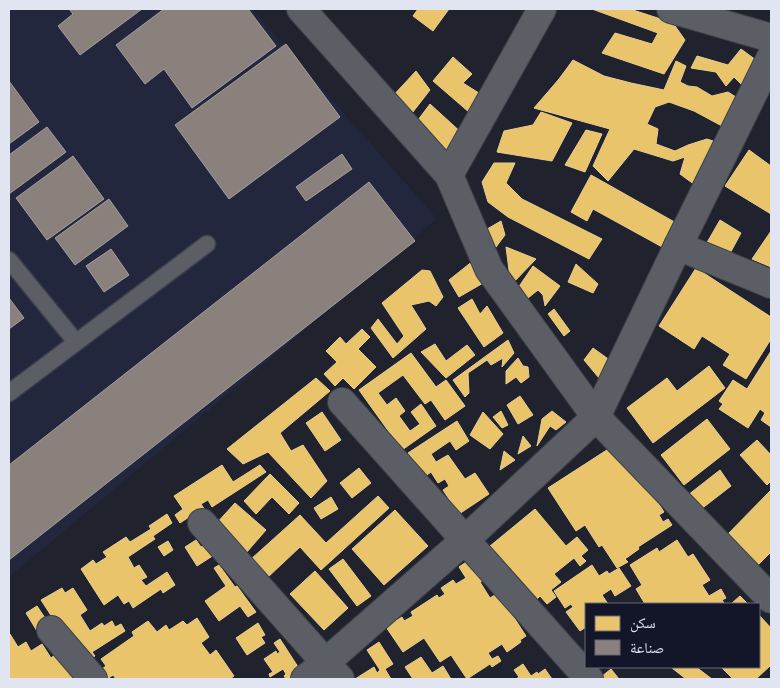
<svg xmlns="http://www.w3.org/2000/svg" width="780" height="688" font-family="Lora,'Noto Naskh Arabic',serif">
<rect width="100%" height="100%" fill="#20232d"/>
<!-- built -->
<polygon fill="#22273e" points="9,9 252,9 437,219 9,577"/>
<!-- homes -->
<g fill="#e9c46a" stroke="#e7ce93">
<polygon points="418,9 449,9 433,31 413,16"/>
<polygon points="592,9 630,9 673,23 685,40 664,74 602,53 615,33 652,44 658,33"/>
<polygon points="741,49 760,63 746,89 734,77 726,86 716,72 691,68 697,56 728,65"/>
<polygon points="453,57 472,74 463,83 482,95 470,113 433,81"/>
<polygon points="573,60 604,76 631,83 664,90 676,61 686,66 680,82 688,86 697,87 712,96 728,92 739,99 722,126 694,111 669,102 655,107 647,124 658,129 656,144 675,151 688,145 707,139 716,142 695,185 680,174 685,157 673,161 634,149 608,181 593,166 610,129 534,108 559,79"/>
<polygon points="416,71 430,90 409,117 391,98"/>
<polygon points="430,104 464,135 445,159 415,124"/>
<polygon points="541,112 572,123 552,161 497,152 504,131 533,125"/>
<polygon points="586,130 602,134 585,172 565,165"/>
<polygon points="749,150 771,166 771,214 725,186"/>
<polygon points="494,163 515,163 506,183 522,199 602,239 589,259 508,217 488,202 482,182"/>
<polygon points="591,175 678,224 664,248 593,209 587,221 571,212"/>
<polygon points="720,220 741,233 727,259 705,246"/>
<polygon points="501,221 505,235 493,251 482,232"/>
<polygon points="771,231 771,267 752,259"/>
<polygon points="506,247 536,259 511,285"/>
<polygon points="478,257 490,279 459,297 449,280"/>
<polygon points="576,264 598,284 593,293 568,282"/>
<polygon points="533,266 560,286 545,306 543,295 538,290 523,302 518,288"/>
<polygon points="696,268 771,317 771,339 746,379 723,365 730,354 702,336 694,349 659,326"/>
<polygon points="422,270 430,271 443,297 436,306 429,301 411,305 426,329 393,358 371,328 378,319 397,344 404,336 382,303"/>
<polygon points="472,299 480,314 487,306 503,333 484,347 458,308"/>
<polygon points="554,309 570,331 564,336 548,314"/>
<polygon points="362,329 370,337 358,349 376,367 354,389 343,378 335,386 324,374 337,362 326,351 340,337 346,344"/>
<polygon points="508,340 514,353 502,367 503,358 491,365 487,360 468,373 469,393 465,397 453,380"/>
<polygon points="435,344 446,361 467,345 475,355 446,378 421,352"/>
<polygon points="593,348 611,361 599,378 584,360"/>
<polygon points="771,351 771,427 761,420 765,413 760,409 748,428 719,409 723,404 719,401 733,380 747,389"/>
<polygon points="411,353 436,387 446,380 465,406 445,420 431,400 425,404 403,375 378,393 387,405 396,398 405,411 399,416 410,431 420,424 411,412 421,404 436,426 402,450 359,390"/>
<polygon points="518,358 523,366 528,367 529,377 521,383 516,377 506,384 506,371"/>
<polygon points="709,366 725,388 653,443 627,408 667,378 677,391"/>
<polygon points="316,378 330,391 280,433 291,451 303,445 327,481 311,498 268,452 243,464 227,449"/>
<polygon points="520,396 533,415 518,424 507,405"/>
<polygon points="501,411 508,425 502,428 493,417"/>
<polygon points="552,411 566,422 556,430 550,426 537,446 542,419"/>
<polygon points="322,412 341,440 325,451 306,423"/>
<polygon points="483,412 503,434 490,449 470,435"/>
<polygon points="707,419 730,449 684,485 661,455"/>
<polygon points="457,421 469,441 456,450 450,441 431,454 436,462 448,455 465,479 475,473 489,494 459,514 443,490 449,486 445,479 438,483 431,472 424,477 408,453"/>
<polygon points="523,436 531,446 518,454"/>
<polygon points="757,440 771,455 771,481 767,485 740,455"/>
<polygon points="613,446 635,480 641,477 664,512 659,515 663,522 668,519 672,525 638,547 639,549 625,559 628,562 617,568 602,545 599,547 585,525 576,531 548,488"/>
<polygon points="504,451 515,460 500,470"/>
<polygon points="222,465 233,482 260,465 266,472 212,507 208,500 201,504 207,513 192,523 189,517 180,523 175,515 183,509 174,496"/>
<polygon points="359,468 371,483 352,498 340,483"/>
<polygon points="720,470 731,486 700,510 688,495"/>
<polygon points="270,474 299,503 289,514 272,497 256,514 244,501"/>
<polygon points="771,490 771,552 758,565 727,535"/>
<polygon points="378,496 389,508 321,570 300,547 267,578 250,560 300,515 326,543"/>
<polygon points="331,497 338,509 321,519 314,508"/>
<polygon points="235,503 266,530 246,553 215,525"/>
<polygon points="535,509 566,546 577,537 588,550 581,556 586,561 580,566 574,558 554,574 561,582 551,590 556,597 547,604 540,596 537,599 521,580 513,586 484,551"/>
<polygon points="395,510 428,546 384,585 352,549"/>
<polygon points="167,514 172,523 153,536 155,539 128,557 134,568 139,565 147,577 141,580 146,586 167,572 175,585 163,593 161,589 133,608 129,601 124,604 118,595 104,605 81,569 93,560 96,564 107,557 103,552 126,537 130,542 151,529 149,526"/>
<polygon points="196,540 201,547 206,544 214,555 197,566 185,547"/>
<polygon points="677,540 688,557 693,554 710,580 702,585 709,596 721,589 726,598 722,600 724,603 721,604 658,604 658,603 656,604 645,604 636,589 642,585 630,565 657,548 659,552"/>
<polygon points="168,541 173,550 164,556 158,547"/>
<polygon points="472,558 485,579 480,582 490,598 498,593 526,636 520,640 521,642 507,652 502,644 488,653 492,659 498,656 501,661 492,667 490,664 467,679 451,655 440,662 424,638 403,652 386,627 402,617 404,621 413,616 411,612 437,595 439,598 445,594 441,588 453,580 456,584 466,578 459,567"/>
<polygon points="343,559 371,596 357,606 329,569"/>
<polygon points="219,565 235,587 237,586 256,612 248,617 240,606 219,621 205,601 226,586 214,568"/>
<polygon points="592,565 599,576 607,571 609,574 619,568 631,586 615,596 611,589 602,595 608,604 586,604 586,627 580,631 566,612 573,607 571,604 565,608 554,591"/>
<polygon points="315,571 348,608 324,630 290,594"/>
<polygon points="62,588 65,593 73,588 87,610 80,615 90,631 102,623 104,626 112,621 115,627 121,624 125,631 92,652 95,656 86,662 56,615 52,617 41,600"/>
<polygon points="740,596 748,604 732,603"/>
<polygon points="37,606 49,624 37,631 26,613"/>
<polygon points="759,615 771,628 771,665 756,679 733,679 721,667 759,667"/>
<polygon points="197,618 209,637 201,643 210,655 216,650 234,676 230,679 137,679 135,677 132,679 116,679 113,675 107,679 104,679 98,672 106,666 101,659 134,636 132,632 148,621 157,632 166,625 169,630 183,621 187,625"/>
<polygon points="258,623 265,635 261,637 265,643 247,655 236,638"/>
<polygon points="10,634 18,647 26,642 31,651 42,644 51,658 56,654 70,676 76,673 80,679 9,679 9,635"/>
<polygon points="280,639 302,673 293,679 286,679 284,676 286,674 283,669 270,677 269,674 273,672 264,659 276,651 277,654 280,652 274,643"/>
<polygon points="379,642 393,664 385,669 391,679 355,679 374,667 377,673 380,670 367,650"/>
<polygon points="421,657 432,673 443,666 451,679 413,679 405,667"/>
<polygon points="523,664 531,676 537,672 538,674 545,669 552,679 516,679 519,677 514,670"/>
<polygon points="673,667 696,667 712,679 686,679 672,668"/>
<polygon points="611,669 619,679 603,679 601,677"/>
</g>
<!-- industry -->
<g fill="#8a817c" stroke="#a49f9f">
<polygon points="69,9 142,9 80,55 58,26 73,14"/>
<polygon points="164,9 248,9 276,46 192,108 164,69 145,84 116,45"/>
<polygon points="286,44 340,117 229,199 175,125"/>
<polygon points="9,81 39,122 9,144"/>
<polygon points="47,127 66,152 9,194 9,155"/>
<polygon points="342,154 352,169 306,201 296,187"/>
<polygon points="73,156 104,199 47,240 16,198"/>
<polygon points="369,182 415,241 9,560 9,465"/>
<polygon points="109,199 128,226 75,265 55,238"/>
<polygon points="111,249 129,275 104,292 86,266"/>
<polygon points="9,298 24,318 9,329"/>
</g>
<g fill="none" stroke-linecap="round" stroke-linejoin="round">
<!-- lane casing -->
<g stroke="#3e4049" stroke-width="19">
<g id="lane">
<polyline points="9,260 76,342"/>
<polyline points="9,393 207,244"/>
</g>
</g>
<!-- street casing -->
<g stroke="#3e4049" stroke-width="30">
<g id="street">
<polyline points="301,9 449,175 489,269 596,417 771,599"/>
<polyline points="671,9 771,38"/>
<polyline points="449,175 542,9"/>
<polyline points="678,246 771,284"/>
<polyline points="342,402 589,679"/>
<polyline points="202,523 340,679"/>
<polyline points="51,630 93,679"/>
<polyline points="305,679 325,663 465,540 596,417 678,246 771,57"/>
</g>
</g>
<!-- lane -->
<use href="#lane" stroke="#5c5e66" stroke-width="16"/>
<!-- street -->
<use href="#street" stroke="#5c5e66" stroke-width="28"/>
</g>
<!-- border -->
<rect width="780" height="688" fill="none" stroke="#e1e5f2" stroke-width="20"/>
<!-- legend -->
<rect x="585" y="603" width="175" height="65" fill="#121628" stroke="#656979"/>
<rect x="595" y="616" width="25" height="15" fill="#e9c46a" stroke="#656979"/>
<text x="630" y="628" font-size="15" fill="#e1e5f2">سكن</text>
<rect x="595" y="640" width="25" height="15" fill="#8a817c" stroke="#656979"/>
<text x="630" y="653" font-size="15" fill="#e1e5f2">صناعة</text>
</svg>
